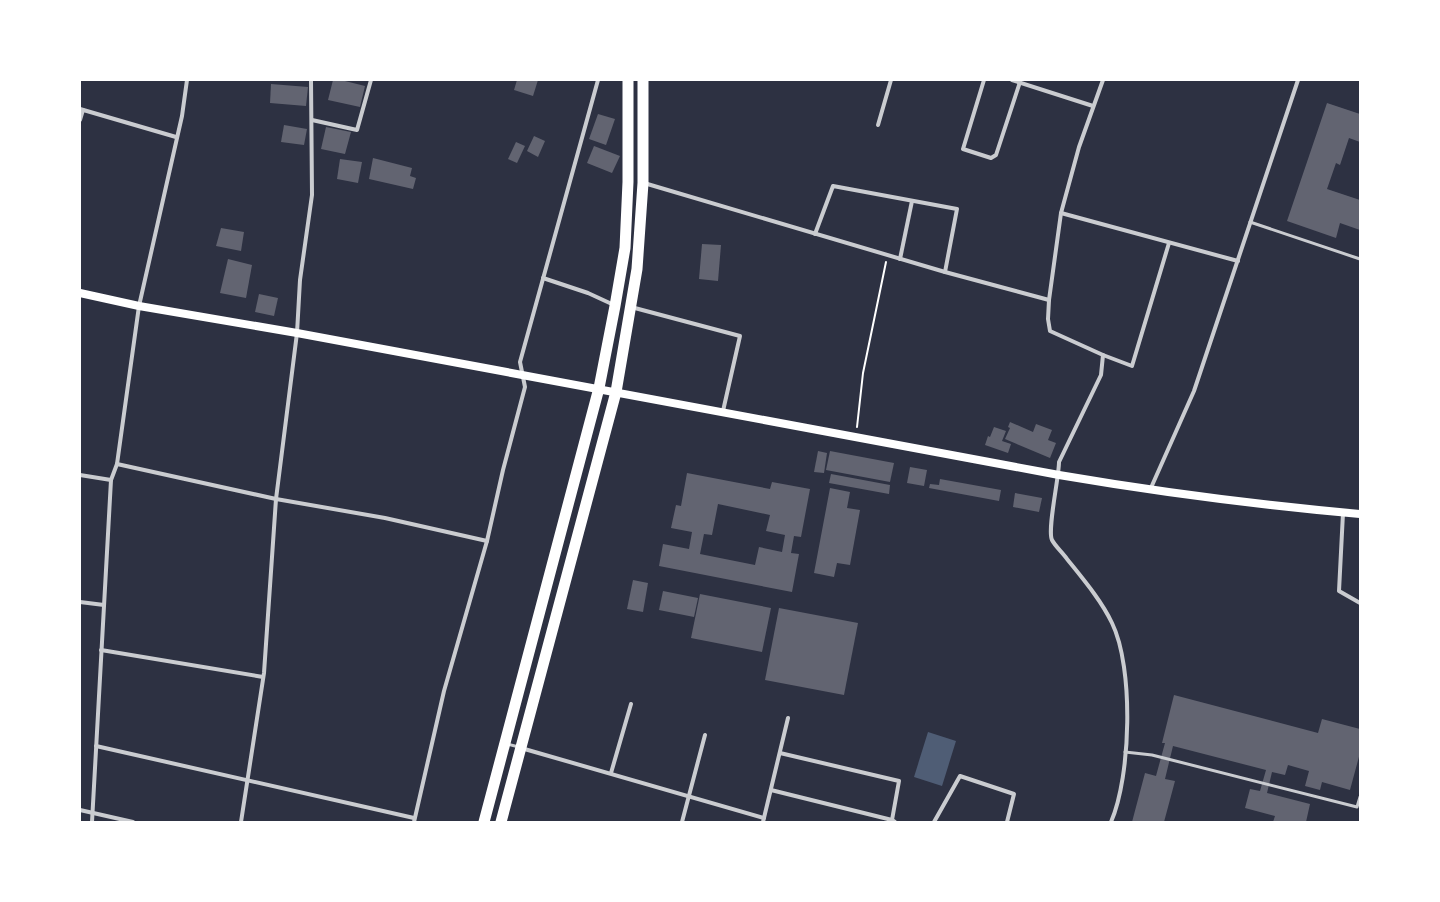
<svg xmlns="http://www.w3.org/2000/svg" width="1440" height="902" font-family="Overpass,sans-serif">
<rect width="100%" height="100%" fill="#2d3142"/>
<!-- water -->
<polygon fill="#4f5d75" points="928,732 956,741 942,786 914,777"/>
<!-- building -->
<g fill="#626471" fill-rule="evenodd">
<polygon points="333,80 341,80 365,86 360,107 328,100"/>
<polygon points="517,80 538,80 533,96 514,90"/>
<polygon points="271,84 308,87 306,106 270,103"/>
<polygon points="1327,103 1360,114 1360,142 1349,138 1340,165 1336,163 1327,189 1360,200 1360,230 1340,223 1336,238 1287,221"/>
<polygon points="598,114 615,119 606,145 589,139"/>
<polygon points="284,125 307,129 304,145 281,142"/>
<polygon points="326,127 351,132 345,154 321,149"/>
<polygon points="534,136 545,141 538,157 527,151"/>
<polygon points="516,142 525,146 517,163 508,159"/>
<polygon points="594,146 620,156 612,173 587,163"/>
<polygon points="373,158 412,168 410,176 416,178 413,189 369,179"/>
<polygon points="340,159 362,162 358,183 337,179"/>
<polygon points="221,228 244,232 241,251 216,246"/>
<polygon points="702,244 721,245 718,281 699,279"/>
<polygon points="228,259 252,265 246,298 220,293"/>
<polygon points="259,294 278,298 274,316 255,312"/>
<polygon points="1010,422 1033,432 1036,424 1052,430 1048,440 1056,443 1050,458 1005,439 1010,428 1008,427"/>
<polygon points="994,427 1006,431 1002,441 1011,444 1008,453 985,445 988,436 990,437"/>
<polygon points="818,451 827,453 824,473 814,472"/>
<polygon points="830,451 894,463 890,482 826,470"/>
<polygon points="910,467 927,470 924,486 907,483"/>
<path d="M687 473 770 489 772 482 810 489 801 537 794 536 791 553 799 554 792 592 659 566 663 544 689 549 692 532 671 528 676 505 681 506ZM718 504 770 515 766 531 785 535 782 552 759 547 755 565 700 554 704 534 712 535Z"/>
<polygon points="831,474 890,485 889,494 829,483"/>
<polygon points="940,479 1001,490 999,501 929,488 930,484 939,485"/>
<polygon points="830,488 850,492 847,508 860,510 850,565 837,563 834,577 814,573"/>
<polygon points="1015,493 1042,498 1039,512 1013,507"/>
<polygon points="633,580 648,583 643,612 627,609"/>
<polygon points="663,591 698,598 694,617 659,610"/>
<polygon points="700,594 771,608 762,652 691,638"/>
<polygon points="779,608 858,623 844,695 765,680"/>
<polygon points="1174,695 1318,733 1322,719 1360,729 1360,753 1350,790 1322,782 1320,790 1305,786 1309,771 1288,765 1285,775 1272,772 1267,793 1310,804 1306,822 1273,822 1275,816 1245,808 1250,789 1260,791 1266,770 1173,746 1165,779 1175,781 1164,822 1132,822 1145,773 1156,776 1165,743 1162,743"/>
</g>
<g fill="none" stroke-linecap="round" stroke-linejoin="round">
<!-- path -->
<polyline stroke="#fff" stroke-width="2" points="857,427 863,373 886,262"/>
<!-- service -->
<g stroke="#caccd0" stroke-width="3">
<polyline points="1250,222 1360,259"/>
<polyline points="507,744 519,747"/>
<polyline points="1125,752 1152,755 1357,807 1360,797"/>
</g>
<!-- minor -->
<g stroke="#caccd0" stroke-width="4">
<polyline points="984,80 963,149 991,158 996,155 1020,82"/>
<polyline points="1012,80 1093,106"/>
<polyline points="1103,80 1079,147 1061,213 1049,300 1048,319 1050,331 1103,355 1132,366 1169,243"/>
<polyline points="80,109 176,137"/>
<polyline points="80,120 83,110"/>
<polyline points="312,120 357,130 371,80"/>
<polyline points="878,125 891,80"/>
<polyline points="644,183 945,272 1049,300"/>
<polyline points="1061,213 1238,261"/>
<polyline points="815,234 833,186 957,209 945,272"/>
<polyline points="900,259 912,201"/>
<polyline points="543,278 588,293 614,305"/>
<polyline points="631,307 740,336 723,411"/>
<path d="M1103 355 1101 375 1059 462C1059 478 1047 530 1052 540 1055 546 1063 553 1067 559 1083 579 1101 600 1112 623 1134 668 1131 776 1111 822"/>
<polyline points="117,464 139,306 182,116 187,80"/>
<polyline points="80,475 111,480"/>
<polyline points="1150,490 1194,391 1298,80"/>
<polyline points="1343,513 1339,591 1360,603"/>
<polyline points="80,602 104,605"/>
<polyline points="101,650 263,677"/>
<polyline points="96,746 414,818"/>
<polyline points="521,748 764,818"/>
<polyline points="780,753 899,781 892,820"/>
<polyline points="611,773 631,704"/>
<polyline points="771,790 892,820 895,822"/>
<polyline points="80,810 133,822"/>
<polyline points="92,822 111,480 117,464 276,499 385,518 487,541"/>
<polyline points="241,822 264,673 276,499 297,333 300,280 312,195 311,80"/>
<polyline points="414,822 444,691 487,541 503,470 525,387 520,362 598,80"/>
<polyline points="682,822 705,735"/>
<polyline points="763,822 788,718"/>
<polyline points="934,822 960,776 1014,794 1007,822"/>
</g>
<!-- secondary -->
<path stroke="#fff" stroke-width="8" d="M80 293 139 306 297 333 1059 475C1159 492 1259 505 1360 514"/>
<!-- trunk -->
<g stroke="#fff" stroke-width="11">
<polyline points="484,822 599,388 615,306 625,248 628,182 628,80"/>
<polyline points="501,822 616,392 637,269 643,183 643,80"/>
</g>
</g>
<!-- border -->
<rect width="1440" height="902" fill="none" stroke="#ffffff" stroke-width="162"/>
</svg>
